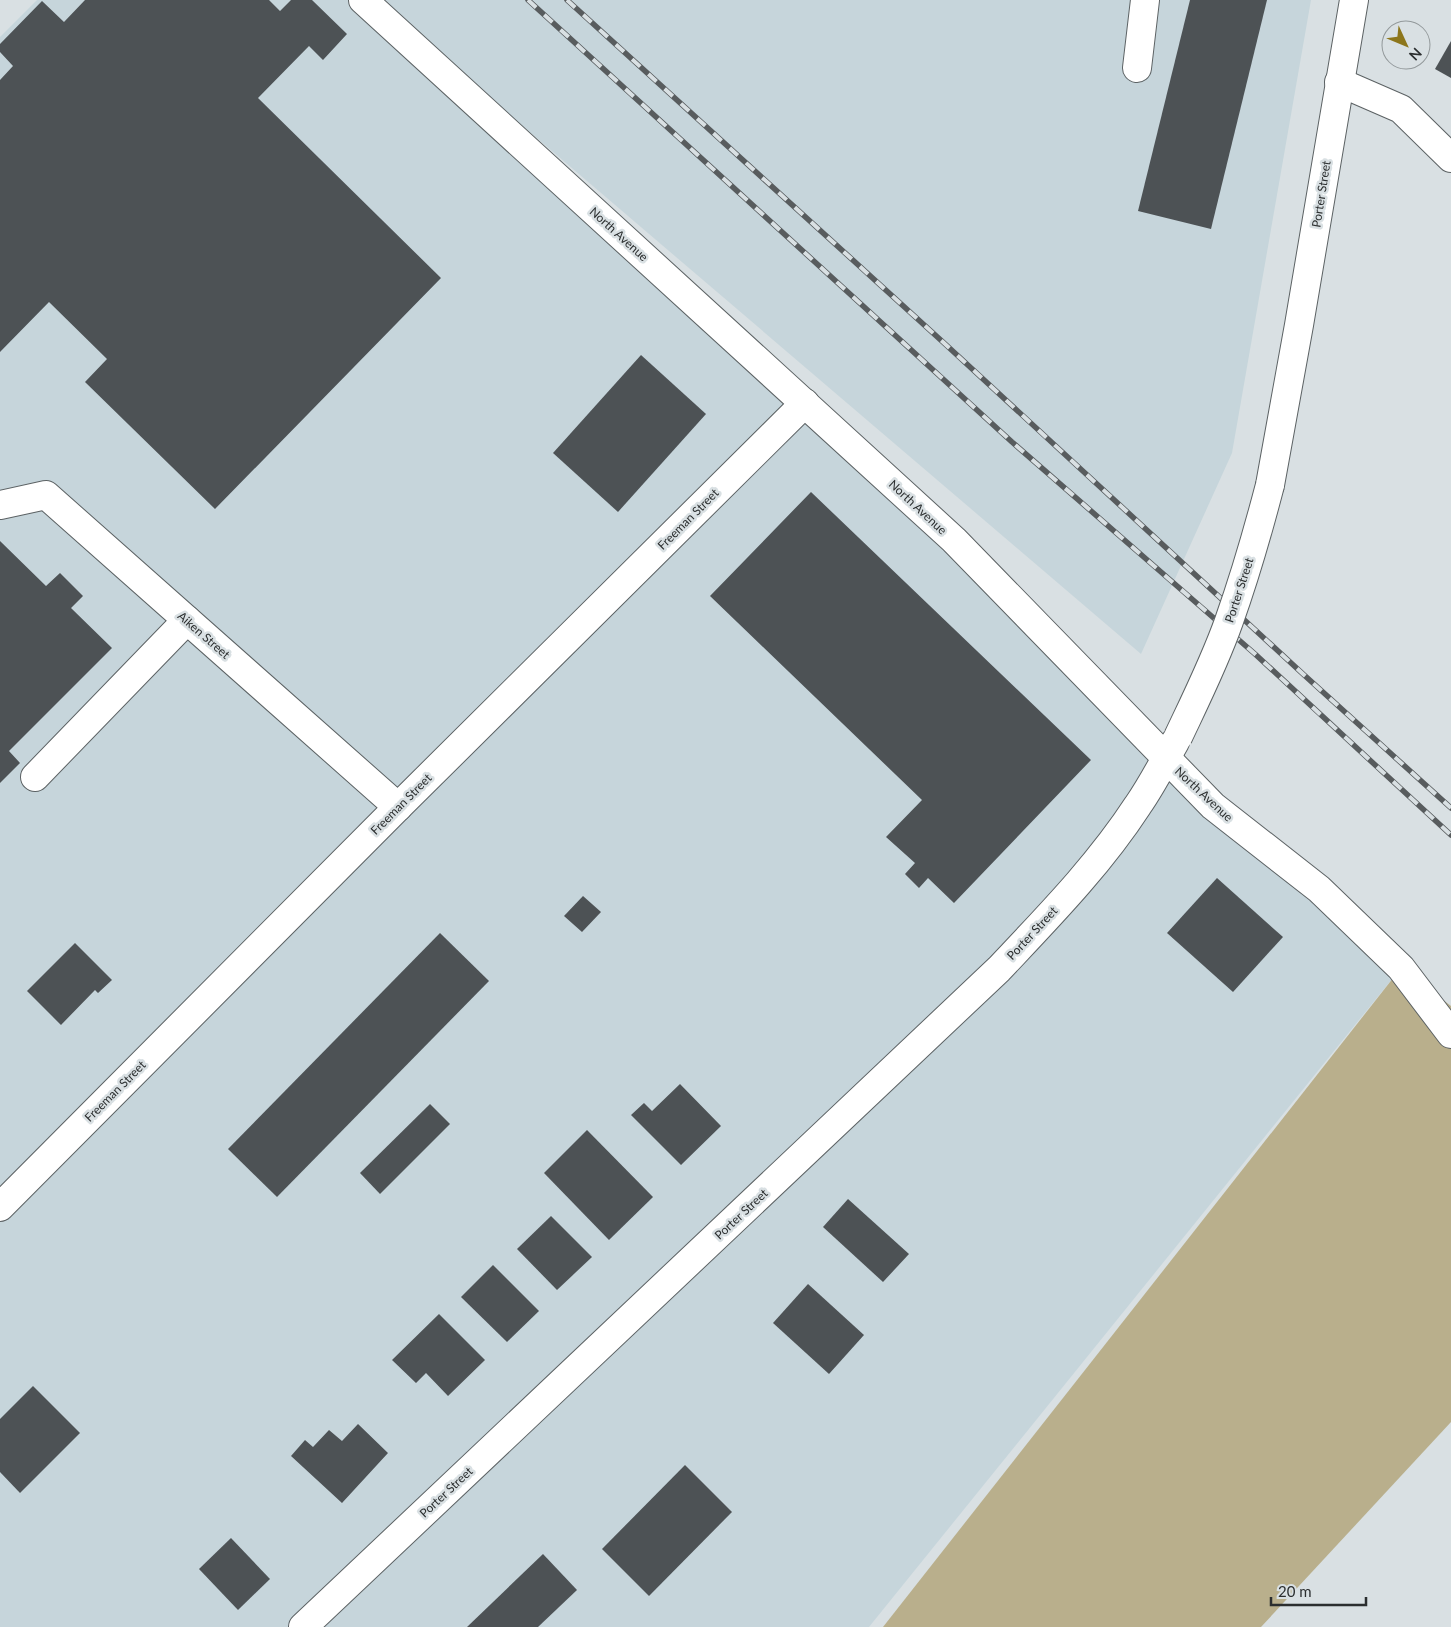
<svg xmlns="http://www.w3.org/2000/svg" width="1451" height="1627" font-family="Lato,sans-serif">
<rect width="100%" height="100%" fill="#d9e0e3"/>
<!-- built -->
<g fill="#c6d5db">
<polygon points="37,0 363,0 1401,968 869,1627 0,1627 0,37"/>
<polygon points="375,0 1311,0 1232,453 1141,654"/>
</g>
<!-- green -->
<polygon fill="#b9af8c" points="1401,968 1451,1006 1451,1422 1261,1627 883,1627"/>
<!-- building -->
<g fill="#4d5255">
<polygon points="85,0 269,0 280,11 291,0 312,0 347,34 323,60 309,46 258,98 441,278 215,509 85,382 107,359 49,302 0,352 0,80 13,66 0,52 0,44 42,1 64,22"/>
<polygon points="1190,0 1267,0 1211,229 1138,211"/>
<polygon points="1451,41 1451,78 1435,69"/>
<polygon points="641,355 706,414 618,512 553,453"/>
<polygon points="811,492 1091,760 954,903 928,878 919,888 905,874 915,863 886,837 922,800 710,596"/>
<polygon points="0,541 46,586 60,573 83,596 71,608 112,648 9,751 20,763 0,783"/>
<polygon points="1217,878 1283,937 1233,992 1167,933"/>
<polygon points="583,896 601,912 582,932 564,916"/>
<polygon points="440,933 489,981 277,1197 228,1149"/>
<polygon points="75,943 112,980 98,993 95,990 61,1025 27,991"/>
<polygon points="680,1084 721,1126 681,1165 631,1115 644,1103 652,1111"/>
<polygon points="430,1104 450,1124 380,1194 360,1173"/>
<polygon points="587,1130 653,1197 609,1240 544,1173"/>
<polygon points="848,1199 909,1254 883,1282 823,1227"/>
<polygon points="551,1216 592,1257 557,1290 517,1249"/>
<polygon points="493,1265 539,1311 507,1342 461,1297"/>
<polygon points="808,1284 864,1335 829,1374 773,1323"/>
<polygon points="439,1314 485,1360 448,1396 426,1373 416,1383 392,1360"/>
<polygon points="33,1386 80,1433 20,1493 0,1472 0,1419"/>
<polygon points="358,1424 388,1453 342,1503 291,1456 305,1440 313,1447 329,1430 342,1441"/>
<polygon points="685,1465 732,1512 649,1596 602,1549"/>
<polygon points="231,1538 270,1579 238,1610 199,1569"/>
<polygon points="543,1554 577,1590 538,1627 467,1627"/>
</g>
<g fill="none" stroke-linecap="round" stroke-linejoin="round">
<!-- minor casing -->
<g stroke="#5c6264" stroke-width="30">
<g id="minor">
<polyline points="363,0 954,540 1213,806 1319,889 1401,968 1451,1034"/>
<polyline points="1137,68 1145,0"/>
<polyline points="1339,82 1401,109 1451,158"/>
<polyline points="1270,485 1299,325 1354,0"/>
<polyline points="0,505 46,495 398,807"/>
<polyline points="35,777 187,620"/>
<polyline points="0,1207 398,807 805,403"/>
<path d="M303 1627 999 969C1048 917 1099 865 1138 805 1152 785 1163 763 1175 742"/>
</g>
</g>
<!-- minor -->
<use href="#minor" stroke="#fff" stroke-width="28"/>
<!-- rail casing -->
<g stroke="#585c5e" stroke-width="5.5">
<g id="rail">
<polyline points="528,0 1012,442 1255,654 1451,835"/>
<polyline points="567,0 944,343 1303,674 1451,808"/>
</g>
</g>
<!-- rail -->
<use href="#rail" stroke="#d9e0e3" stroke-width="4" stroke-dasharray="11" stroke-linecap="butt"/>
<!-- minor-bridge casing -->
<g stroke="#5c6264" stroke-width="30" stroke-linecap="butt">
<path id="minor-bridge" d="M1178 737C1196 699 1215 661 1229 621 1245 576 1258 531 1270 485"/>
</g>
<!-- minor-bridge -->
<use href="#minor-bridge" stroke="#fff" stroke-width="28"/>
</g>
<g text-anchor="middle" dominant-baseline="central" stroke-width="5" stroke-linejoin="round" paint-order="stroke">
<!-- street labels -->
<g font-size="12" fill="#2b2e2f" stroke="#d9e0e3">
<text transform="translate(1321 194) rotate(-81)">Porter Street</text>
<text transform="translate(619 234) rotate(42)">North Avenue</text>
<text transform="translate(918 507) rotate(43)">North Avenue</text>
<text transform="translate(688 519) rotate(-45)">Freeman Street</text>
<text transform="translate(1239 590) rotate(-72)">Porter Street</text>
<text transform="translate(204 635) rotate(41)">Aiken Street</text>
<text transform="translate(1204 794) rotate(43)">North Avenue</text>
<text transform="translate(401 804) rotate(-45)">Freeman Street</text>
<text transform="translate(1032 933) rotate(-47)">Porter Street</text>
<text transform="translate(115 1091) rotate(-45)">Freeman Street</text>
<text transform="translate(741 1214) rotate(-43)">Porter Street</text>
<text transform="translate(446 1492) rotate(-43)">Porter Street</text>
</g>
</g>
<!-- north arrow -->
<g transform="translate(1406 45) rotate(134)"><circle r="24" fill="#d9e0e3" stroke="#93999b"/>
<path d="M0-4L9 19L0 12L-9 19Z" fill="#8d761b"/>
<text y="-8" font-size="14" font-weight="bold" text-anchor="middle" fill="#2b2e2f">N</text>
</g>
<!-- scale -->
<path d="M1271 1597v8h95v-8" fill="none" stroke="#2b2e2f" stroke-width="2.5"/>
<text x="1278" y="1597" font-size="15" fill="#2b2e2f" stroke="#d9e0e3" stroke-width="4" paint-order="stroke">20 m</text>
</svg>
